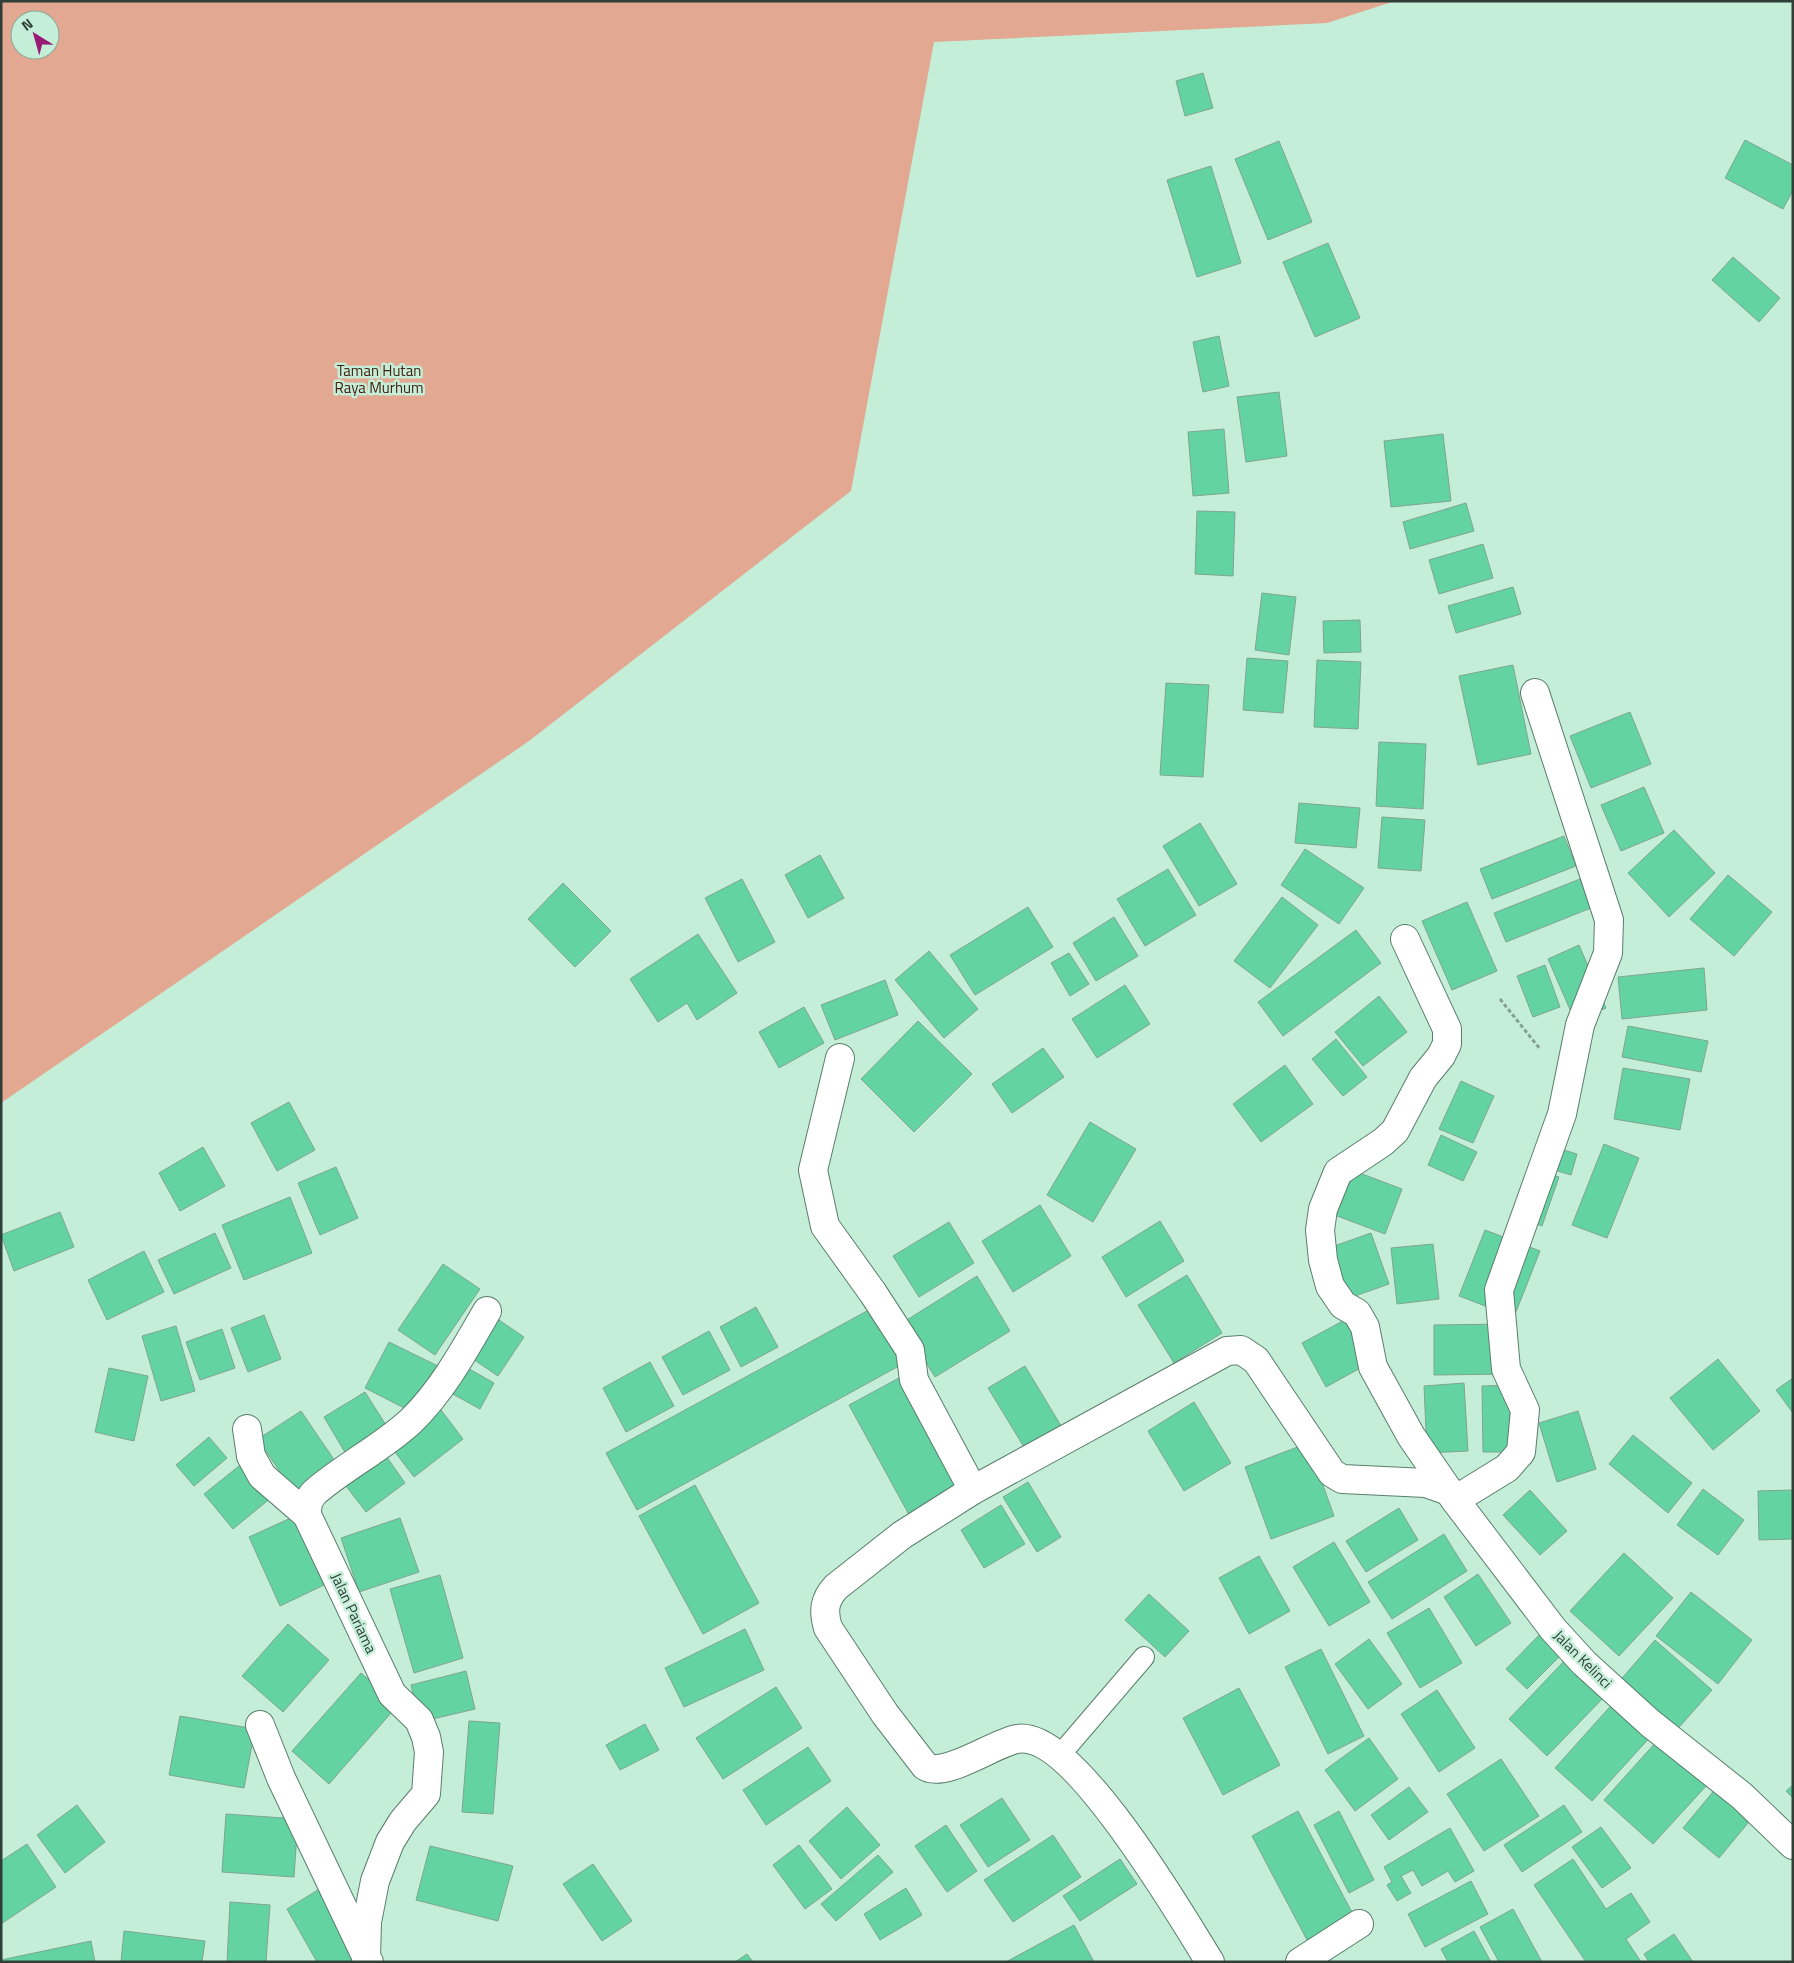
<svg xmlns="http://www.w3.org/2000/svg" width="1794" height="1963" font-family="'Titillium Web',sans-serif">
<rect width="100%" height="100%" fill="#c5eed9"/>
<!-- green -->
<path fill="#e2a891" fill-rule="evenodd" d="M1 1H1395L1327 23 934 42 851 491 529 741 1 1103ZM20 20H50V50H20Z"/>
<!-- building -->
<g fill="#63d3a2" stroke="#7ea591">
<polygon points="1203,73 1213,108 1185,116 1176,81"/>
<polygon points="1745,140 1793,165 1793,190 1783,209 1725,178"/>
<polygon points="1279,141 1312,222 1268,240 1235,159"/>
<polygon points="1211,166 1241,263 1197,277 1167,180"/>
<polygon points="1328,243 1360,318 1315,337 1283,262"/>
<polygon points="1733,257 1780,298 1759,322 1712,280"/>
<polygon points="1219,336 1229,386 1203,392 1193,342"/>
<polygon points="1279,392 1287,456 1246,462 1237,397"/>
<polygon points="1224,429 1229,493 1193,496 1188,432"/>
<polygon points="1443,434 1451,501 1391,507 1384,441"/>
<polygon points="1466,503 1474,531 1410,549 1403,522"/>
<polygon points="1197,511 1235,512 1233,576 1195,574"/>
<polygon points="1483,544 1493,578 1439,594 1429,560"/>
<polygon points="1513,587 1521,614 1456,633 1448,606"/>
<polygon points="1262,593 1296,597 1289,655 1255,650"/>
<polygon points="1360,620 1361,652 1324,653 1323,621"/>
<polygon points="1247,658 1288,661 1283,713 1243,710"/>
<polygon points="1317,660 1361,662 1358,729 1314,727"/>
<polygon points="1513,665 1531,754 1478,765 1459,676"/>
<polygon points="1166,683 1209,685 1203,777 1160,775"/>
<polygon points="1630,712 1651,764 1591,788 1570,736"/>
<polygon points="1379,742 1426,744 1423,809 1376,806"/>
<polygon points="1644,787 1664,833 1621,851 1601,805"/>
<polygon points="1299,803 1360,808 1356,848 1295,843"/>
<polygon points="1382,817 1425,820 1421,871 1378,868"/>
<polygon points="1200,823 1237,884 1199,906 1163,846"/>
<polygon points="1674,830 1715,873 1669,917 1628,873"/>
<polygon points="1564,836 1576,866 1492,899 1480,869"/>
<polygon points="1305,849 1364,888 1339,924 1281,885"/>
<polygon points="820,855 844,898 808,918 785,875"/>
<polygon points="1168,869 1196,915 1145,946 1117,899"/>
<polygon points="1728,875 1772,912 1734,956 1690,919"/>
<polygon points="742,879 775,942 738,962 705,898"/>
<polygon points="1580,879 1591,908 1506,942 1494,913"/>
<polygon points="563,883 611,931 575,967 528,919"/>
<polygon points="1282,897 1318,925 1270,988 1234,961"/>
<polygon points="1467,902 1497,971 1452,990 1422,921"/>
<polygon points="1028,907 1053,947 975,995 950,955"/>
<polygon points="1114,917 1138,956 1096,981 1073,943"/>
<polygon points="1356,930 1381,963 1283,1036 1258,1002"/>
<polygon points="698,934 737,993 697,1020 687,1003 658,1022 630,979"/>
<polygon points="1579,945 1606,1008 1575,1021 1548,959"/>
<polygon points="929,951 978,1009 944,1038 895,980"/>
<polygon points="1069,953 1089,984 1070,996 1051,963"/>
<polygon points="1545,965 1560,1007 1533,1017 1517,976"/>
<polygon points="1704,968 1707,1010 1622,1019 1618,977"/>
<polygon points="885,980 898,1015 835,1040 821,1005"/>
<polygon points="1125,985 1150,1024 1097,1058 1072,1019"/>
<polygon points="1379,996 1407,1032 1363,1066 1335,1032"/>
<polygon points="804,1007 824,1043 779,1068 759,1032"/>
<polygon points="918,1021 972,1074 914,1132 861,1079"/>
<polygon points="1628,1026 1708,1041 1701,1072 1622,1057"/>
<polygon points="1336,1039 1367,1077 1343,1096 1312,1059"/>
<polygon points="1043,1048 1064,1077 1012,1113 992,1084"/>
<polygon points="1285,1065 1313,1104 1261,1142 1233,1104"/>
<polygon points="1623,1068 1690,1079 1680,1130 1614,1119"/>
<polygon points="1461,1081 1494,1096 1473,1143 1439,1129"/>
<polygon points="289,1102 315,1150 277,1171 251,1123"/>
<polygon points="1090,1122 1136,1149 1093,1222 1047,1195"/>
<polygon points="1441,1135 1477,1152 1463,1181 1428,1165"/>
<polygon points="1604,1144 1639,1158 1607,1238 1572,1225"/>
<polygon points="203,1147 225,1186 180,1211 159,1173"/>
<polygon points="1554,1147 1577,1154 1571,1175 1548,1168"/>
<polygon points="336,1167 358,1218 320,1235 298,1183"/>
<polygon points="1530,1167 1559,1177 1542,1226 1513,1215"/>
<polygon points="1349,1169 1402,1189 1385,1234 1332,1214"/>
<polygon points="290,1197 312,1253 244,1280 222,1225"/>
<polygon points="1040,1205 1071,1256 1013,1292 982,1241"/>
<polygon points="60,1212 74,1247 14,1271 1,1235"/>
<polygon points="1160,1221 1184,1261 1126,1297 1102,1257"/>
<polygon points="949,1222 974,1263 919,1297 893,1256"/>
<polygon points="1485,1230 1540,1251 1514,1317 1459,1296"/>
<polygon points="215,1233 231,1268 174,1294 158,1260"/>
<polygon points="1371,1233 1389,1284 1341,1301 1323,1250"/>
<polygon points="1433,1244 1439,1299 1397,1304 1391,1248"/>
<polygon points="144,1251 164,1292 107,1320 88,1280"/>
<polygon points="443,1264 480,1289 435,1355 398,1330"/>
<polygon points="1187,1275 1222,1333 1174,1363 1138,1305"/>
<polygon points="977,1276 1010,1331 935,1377 902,1323"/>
<polygon points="878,1305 908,1361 637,1510 606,1453"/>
<polygon points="756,1307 778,1347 741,1367 720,1327"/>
<polygon points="264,1315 281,1359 248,1372 231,1328"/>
<polygon points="493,1316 524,1337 498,1376 467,1355"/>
<polygon points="1352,1316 1375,1360 1326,1387 1302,1343"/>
<polygon points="1509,1324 1509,1374 1434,1375 1434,1325"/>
<polygon points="176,1326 195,1391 161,1401 142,1336"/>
<polygon points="222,1329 235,1368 200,1380 186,1342"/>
<polygon points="709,1331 730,1370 683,1395 662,1357"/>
<polygon points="389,1342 440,1367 416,1414 365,1388"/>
<polygon points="1718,1359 1760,1411 1713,1450 1670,1398"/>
<polygon points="650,1362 674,1406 626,1432 603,1388"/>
<polygon points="464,1366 494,1383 480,1409 449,1392"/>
<polygon points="1025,1366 1063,1429 1027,1452 988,1388"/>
<polygon points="109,1368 148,1376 134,1441 95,1432"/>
<polygon points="899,1378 962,1495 913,1522 849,1405"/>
<polygon points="1793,1378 1793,1413 1776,1390"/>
<polygon points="1464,1383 1468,1451 1427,1453 1424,1386"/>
<polygon points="1521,1385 1522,1452 1483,1452 1482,1386"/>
<polygon points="365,1392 391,1433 349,1459 324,1417"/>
<polygon points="1194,1402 1231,1463 1184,1491 1148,1431"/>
<polygon points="441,1410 463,1439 414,1477 392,1448"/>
<polygon points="301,1411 337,1464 294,1493 258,1439"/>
<polygon points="1578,1411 1596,1469 1557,1482 1539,1423"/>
<polygon points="1633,1435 1692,1483 1668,1513 1609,1464"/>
<polygon points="209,1437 227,1458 194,1486 176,1465"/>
<polygon points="1308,1443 1334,1516 1271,1539 1245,1467"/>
<polygon points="386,1456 405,1483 366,1512 346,1486"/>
<polygon points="244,1462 272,1497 233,1529 204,1494"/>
<polygon points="1028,1482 1061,1537 1037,1552 1003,1497"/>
<polygon points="695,1485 759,1603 703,1634 639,1516"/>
<polygon points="1703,1489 1744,1520 1718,1555 1677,1525"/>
<polygon points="1530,1490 1567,1531 1540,1555 1503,1515"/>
<polygon points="1793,1490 1793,1539 1759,1540 1758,1491"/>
<polygon points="1001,1505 1025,1544 984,1568 961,1530"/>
<polygon points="1399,1508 1418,1540 1366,1572 1346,1541"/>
<polygon points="293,1517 324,1585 280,1606 249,1537"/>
<polygon points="400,1518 419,1572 359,1592 341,1538"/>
<polygon points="1444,1534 1467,1571 1392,1619 1368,1582"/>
<polygon points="1334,1542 1370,1602 1329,1626 1293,1567"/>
<polygon points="1624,1553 1673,1598 1619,1656 1570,1611"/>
<polygon points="1259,1556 1290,1611 1249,1634 1219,1578"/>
<polygon points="1478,1574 1511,1623 1476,1646 1444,1597"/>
<polygon points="440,1575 463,1658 414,1673 390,1589"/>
<polygon points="1691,1592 1752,1640 1718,1684 1656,1636"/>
<polygon points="1149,1594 1189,1631 1165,1657 1125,1620"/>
<polygon points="1429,1608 1462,1663 1420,1688 1387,1633"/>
<polygon points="288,1624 329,1660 283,1712 242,1676"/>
<polygon points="745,1629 764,1670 684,1707 665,1668"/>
<polygon points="1543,1631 1564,1652 1527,1689 1506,1669"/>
<polygon points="1369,1639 1402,1684 1368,1709 1335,1664"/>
<polygon points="1655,1640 1712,1690 1674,1733 1617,1684"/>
<polygon points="1321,1649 1364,1736 1328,1754 1285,1667"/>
<polygon points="1567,1658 1606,1695 1547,1756 1509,1719"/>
<polygon points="466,1671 475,1709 420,1722 411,1685"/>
<polygon points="361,1673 398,1705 329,1784 292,1751"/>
<polygon points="776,1687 802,1728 723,1779 696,1738"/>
<polygon points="1239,1688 1280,1765 1223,1795 1183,1718"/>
<polygon points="1437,1690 1475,1748 1439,1772 1401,1714"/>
<polygon points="1616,1700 1653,1734 1592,1801 1555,1768"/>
<polygon points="180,1716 255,1729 244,1788 169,1775"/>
<polygon points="469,1721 500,1723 493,1814 462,1812"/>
<polygon points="645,1724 659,1750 620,1770 606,1745"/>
<polygon points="1369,1738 1398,1779 1355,1811 1325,1770"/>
<polygon points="1657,1741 1707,1785 1653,1844 1604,1800"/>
<polygon points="808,1747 831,1781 766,1825 743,1790"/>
<polygon points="1501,1759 1539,1816 1484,1851 1447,1794"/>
<polygon points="1793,1785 1793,1798 1786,1791"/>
<polygon points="1409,1787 1428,1812 1389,1840 1371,1815"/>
<polygon points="1717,1787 1753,1817 1719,1858 1683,1828"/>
<polygon points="1002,1798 1030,1840 988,1867 960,1825"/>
<polygon points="77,1805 105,1842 65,1873 37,1835"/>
<polygon points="1564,1805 1582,1832 1522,1872 1504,1845"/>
<polygon points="847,1807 880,1845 841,1879 809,1841"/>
<polygon points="1298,1811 1354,1916 1307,1940 1252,1836"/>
<polygon points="1339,1811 1374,1880 1349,1893 1314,1825"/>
<polygon points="226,1814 298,1819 294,1877 222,1872"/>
<polygon points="946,1825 977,1871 947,1892 915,1846"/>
<polygon points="1601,1827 1631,1868 1602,1888 1572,1847"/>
<polygon points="1450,1828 1474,1871 1455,1882 1448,1871 1422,1886 1413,1870 1401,1876 1411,1893 1397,1901 1387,1885 1392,1882 1384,1867"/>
<polygon points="1053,1835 1081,1877 1013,1922 984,1880"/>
<polygon points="27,1844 56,1887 1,1924 1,1861"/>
<polygon points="799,1845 832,1889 805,1909 773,1865"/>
<polygon points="430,1846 513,1866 498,1921 416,1900"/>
<polygon points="878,1855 893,1872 836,1921 821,1904"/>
<polygon points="1120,1859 1137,1884 1080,1921 1063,1896"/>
<polygon points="1573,1859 1606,1909 1631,1893 1650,1922 1626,1939 1641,1962 1586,1962 1534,1885"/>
<polygon points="593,1864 632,1921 602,1941 563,1884"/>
<polygon points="1471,1881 1488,1914 1425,1947 1408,1914"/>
<polygon points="321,1888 363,1962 317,1962 287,1909"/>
<polygon points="906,1888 922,1915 880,1940 864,1914"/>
<polygon points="230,1902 270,1905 266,1962 227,1962"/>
<polygon points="1513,1909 1542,1962 1499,1962 1480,1927"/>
<polygon points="1074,1925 1094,1962 1006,1962"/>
<polygon points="124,1931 205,1941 202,1962 121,1962"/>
<polygon points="1474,1931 1491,1962 1448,1962 1441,1949"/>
<polygon points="1674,1934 1693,1962 1649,1962 1644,1954"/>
<polygon points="91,1941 95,1962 1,1962 1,1960"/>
<polygon points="747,1954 753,1962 735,1962"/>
</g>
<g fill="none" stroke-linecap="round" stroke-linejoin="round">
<!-- service casing -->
<g stroke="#597f6c" stroke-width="22">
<polyline id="service" points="1060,1755 1144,1657"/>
</g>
<!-- minor casing -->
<g stroke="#597f6c" stroke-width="30">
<g id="minor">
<polyline points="1405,939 1447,1029 1447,1044 1441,1056 1423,1078 1395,1131 1383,1142 1338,1172 1323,1209 1320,1230 1323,1260 1330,1286 1343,1305 1357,1313 1365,1327 1373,1367 1411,1436 1455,1500 1553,1629 1584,1663 1650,1723 1742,1796 1793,1845"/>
<polyline points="840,1058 813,1170 825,1226 873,1293 910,1350 914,1380 973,1490"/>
<polyline points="247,1429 251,1456 262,1476 307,1515"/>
<polyline points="1455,1500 1507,1468 1521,1452 1525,1410 1506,1369 1499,1290 1562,1114 1580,1025 1608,953 1609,920 1535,693"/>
<polyline points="260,1725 281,1778 364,1952"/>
<path d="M369 1962 366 1958 367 1922 375 1881 390 1842 403 1821 426 1794 429 1752 426 1737 419 1720 392 1694 307 1515C307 1505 308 1499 315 1492 345 1466 382 1448 411 1421 443 1390 465 1349 487 1311"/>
<path d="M1210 1962C1182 1917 1073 1729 1017 1739 994 1743 945 1779 925 1766L885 1714 828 1628C823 1611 824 1600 836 1587L902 1535 973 1490 1227 1351 1241 1350 1256 1360 1332 1473 1342 1479 1426 1483 1449 1491"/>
<polyline points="1300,1962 1359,1924"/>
</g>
</g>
<!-- path -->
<polyline stroke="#83a191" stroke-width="3" stroke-dasharray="4 2.5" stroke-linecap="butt" points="1500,999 1540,1049"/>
<!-- service -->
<use href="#service" stroke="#fff" stroke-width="20"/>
<!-- minor -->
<use href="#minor" stroke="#fff" stroke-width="28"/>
</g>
<g text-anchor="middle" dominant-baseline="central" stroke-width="5" stroke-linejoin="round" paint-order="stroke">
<!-- park labels -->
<g font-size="15" fill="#462111" stroke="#c5eed9">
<text x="379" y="370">Taman Hutan<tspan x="379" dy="17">Raya Murhum</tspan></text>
</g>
<!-- street labels -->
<g font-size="15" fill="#2f3f37" stroke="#c5eed9">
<text transform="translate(354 1613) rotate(65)">Jalan Pariama</text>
<text transform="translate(1583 1659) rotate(45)">Jalan Kelinci</text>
</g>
</g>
<!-- border -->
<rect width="1794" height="1963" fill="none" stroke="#2f3f37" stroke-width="5"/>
<!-- north arrow -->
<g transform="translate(35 35) rotate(323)"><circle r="24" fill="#c5eed9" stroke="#89a898"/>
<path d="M0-4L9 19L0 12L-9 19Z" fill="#981c75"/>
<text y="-8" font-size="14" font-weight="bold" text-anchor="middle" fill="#2f3f37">N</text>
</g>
</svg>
